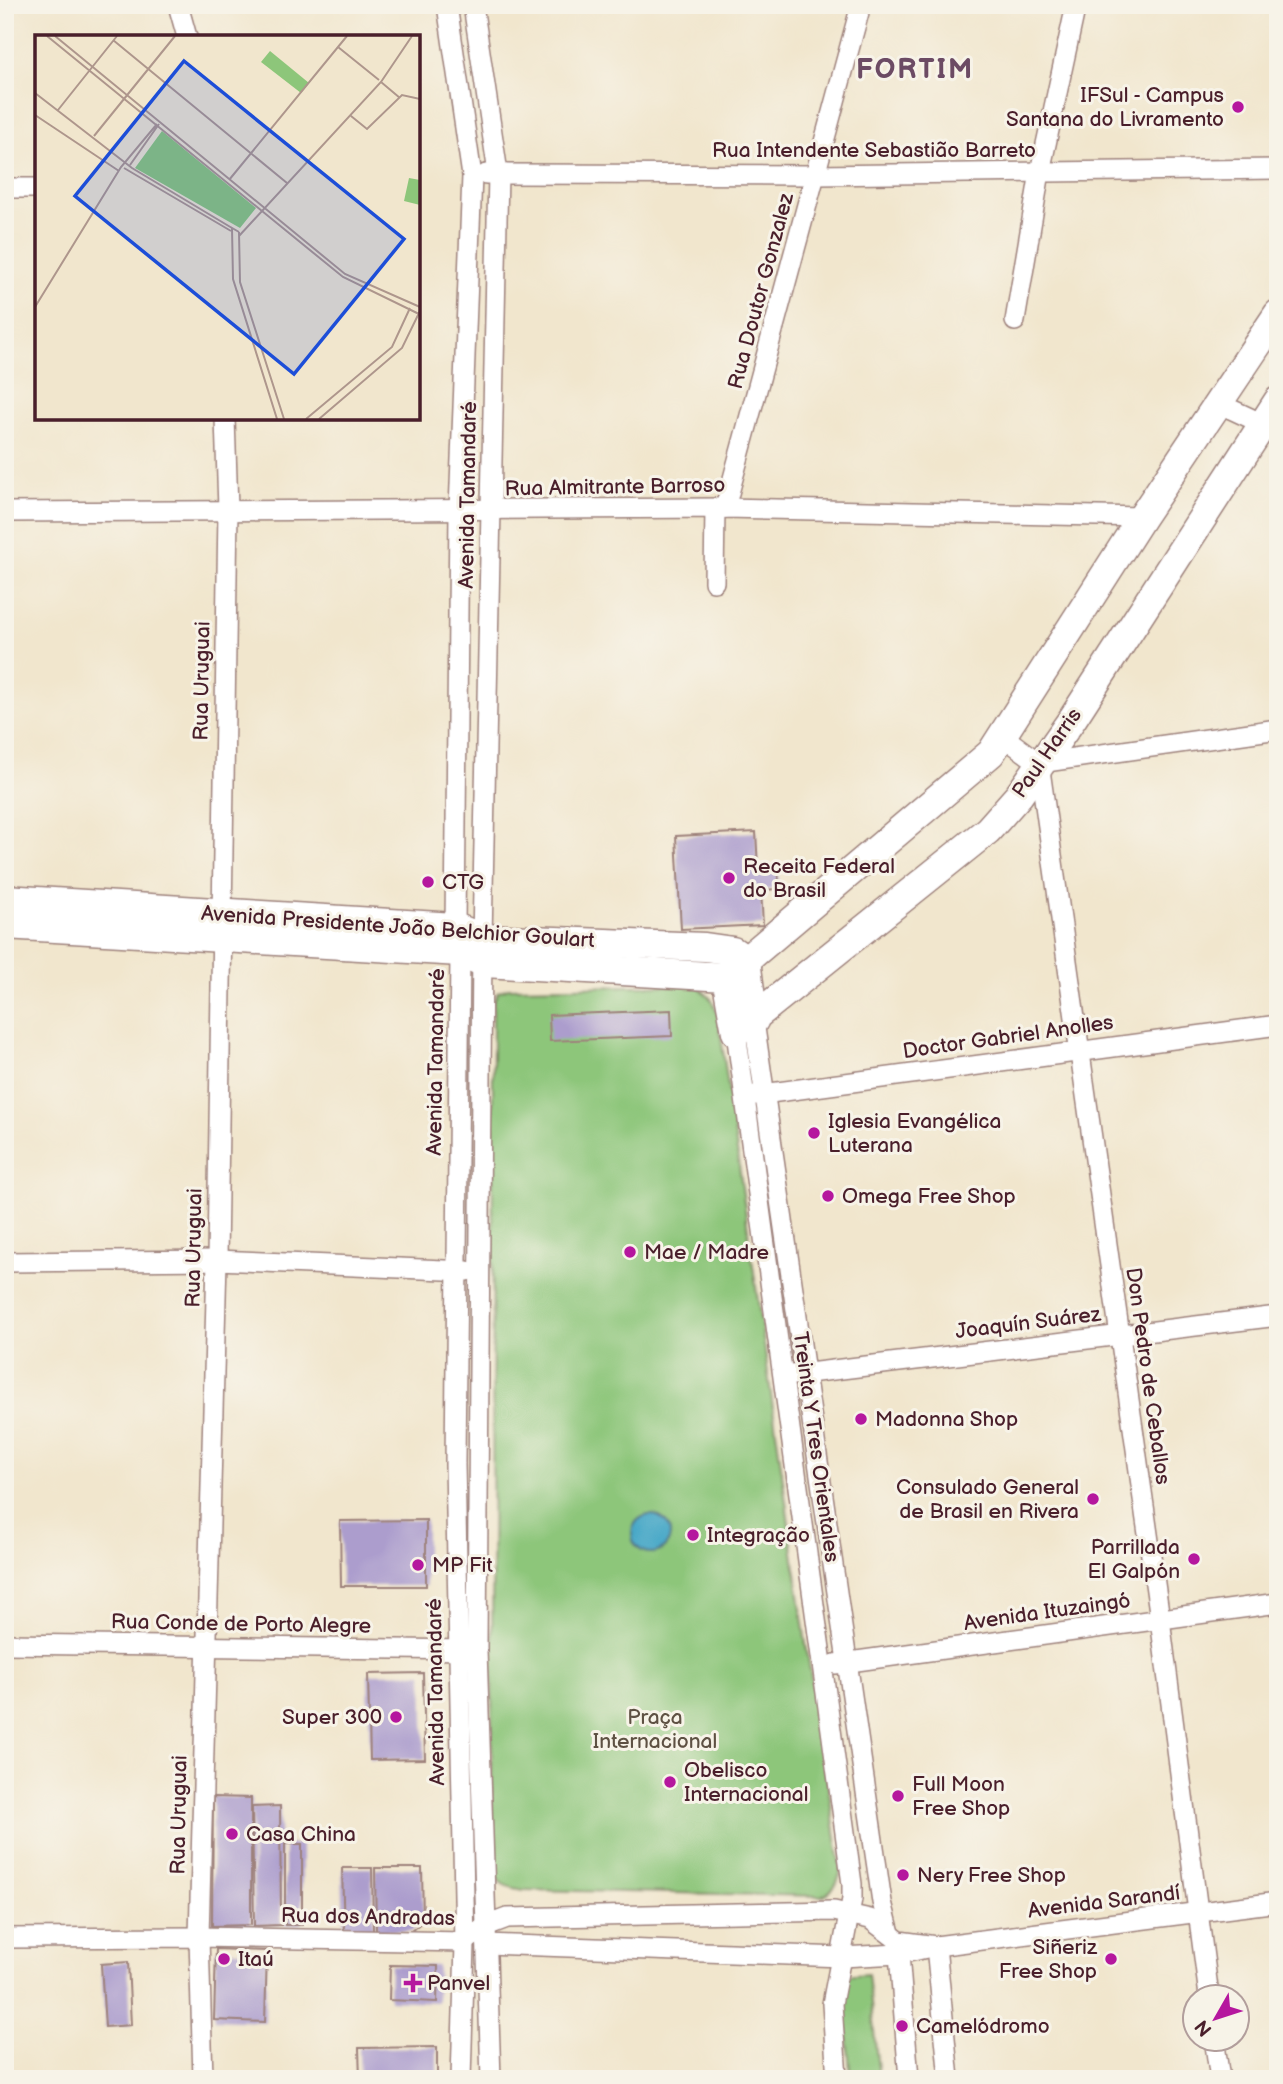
<svg xmlns="http://www.w3.org/2000/svg" width="1283" height="2084" font-family="'Balsamiq Sans',sans-serif">
<rect width="100%" height="100%" fill="#f7f3e8"/>
<filter id="ink" filterUnits="userSpaceOnUse"><feTurbulence type="fractalNoise" baseFrequency=".0143" numOctaves="2"/><feDisplacementMap in="SourceGraphic" scale="14" xChannelSelector="R" yChannelSelector="G"/><feConvolveMatrix kernelMatrix="1 2 1 2 8 2 1 2 1" color-interpolation-filters="sRGB"/></filter>
<filter id="wash" filterUnits="userSpaceOnUse"><feTurbulence type="fractalNoise" baseFrequency=".00686" numOctaves="4" result="noise"/><feDisplacementMap in="SourceGraphic" scale="28" xChannelSelector="R" yChannelSelector="G"/><feGaussianBlur stdDeviation="1.57" result="paint"/><feColorMatrix in="noise" values="0 0 0 0 0 0 0 0 0 0 0 0 0 0 0 0 0 1.4 0 .05"/><feComposite in="paint" operator="in"/></filter>
<g filter="url(#wash)">
<rect width="100%" height="100%" fill="#f1e6cd"/>
<!-- green -->
<g fill="#8dc67a" stroke="#6c7252" stroke-width="2">
<path d="M697 985 712 1000 718 1015 805 1638 841 1870C838 1883 835 1890 822 1896L524 1890C505 1887 497 1885 492 1866L493 1002 498 992 508 988Z"/>
<polygon points="868,1974 879,2079 851,2079 841,1976"/>
</g>
<!-- water -->
<circle fill="#49a9c8" stroke="#4a647a" stroke-width="2" cx="651" cy="1534" r="19"/>
<g id="blocks">
<!-- building -->
<g fill="#ac9dcd">
<polygon points="756,832 758,868 778,867 779,889 761,890 763,925 681,929 676,836"/>
<polygon points="671,1010 672,1036 550,1041 549,1015"/>
<polygon points="426,1520 426,1586 341,1586 340,1521"/>
<polygon points="423,1673 425,1759 370,1760 368,1674"/>
<polygon points="213,1797 251,1798 251,1925 212,1926"/>
<polygon points="280,1806 281,1925 254,1926 252,1807"/>
<rect x="285" y="1844" width="17" height="81"/>
<polygon points="342,1868 372,1868 373,1931 344,1931"/>
<polygon points="375,1868 422,1868 423,1921 411,1931 376,1931"/>
<polygon points="216,1949 267,1951 265,2022 214,2020"/>
<polygon points="128,1962 131,2025 105,2027 101,1964"/>
<polygon points="390,1965 438,1966 437,2002 389,2000"/>
<polygon points="437,2047 437,2079 360,2079 359,2048"/>
</g>
</g>
</g>
<g filter="url(#ink)">
<use href="#blocks" fill-opacity="0" stroke="#9e827c" stroke-width="2"/>
<g fill="none" stroke-linecap="round" stroke-linejoin="round">
<!-- minor casing -->
<g stroke="#9e827c" stroke-width="22">
<g id="minor">
<polyline points="178,5 187,37"/>
<polyline points="447,5 472,176 459,510 455,927 460,952 455,1464 465,1944 461,2079"/>
<polyline points="473,5 498,173 482,938 477,1650 491,2079"/>
<polyline points="486,174 817,175 1278,169"/>
<polyline points="5,188 37,188"/>
<polyline points="1015,321 1040,172 1076,5"/>
<polyline points="1220,404 1278,431"/>
<polyline points="725,508 861,5"/>
<polyline points="5,512 725,508 1142,517"/>
<polyline points="714,582 715,508"/>
<polyline points="1004,737 1039,763"/>
<polyline points="1039,763 1160,1619 1209,1996"/>
<polyline points="1039,763 1278,729"/>
<polyline points="754,1021 882,1902 890,1933"/>
<polyline points="736,1032 852,1884 852,1899 832,2004 837,2079"/>
<polyline points="755,1095 1278,1025"/>
<polyline points="5,1262 217,1260 467,1271"/>
<polyline points="792,1375 1278,1316"/>
<polyline points="5,1644 470,1650"/>
<polyline points="835,1664 1278,1603"/>
<polyline points="5,1938 199,1937 465,1942 486,1926 507,1918 834,1911 870,1919 899,1941 936,1946"/>
<polyline points="487,1944 842,1957 899,1954 936,1946 1278,1902"/>
<polyline points="936,1946 949,2079"/>
<polyline points="899,1954 909,2079"/>
<polyline points="1214,2038 1220,2079"/>
<polyline points="203,2079 199,1937 217,1260 228,509 225,418"/>
</g>
</g>
<!-- highway casing -->
<g stroke="#9e827c" stroke-width="31">
<g id="highway">
<polyline points="5,899 455,927 482,938 705,947 733,951 746,960"/>
<polyline points="5,925 460,952 484,963 726,977"/>
<polyline points="746,960 754,1021"/>
<polyline points="726,977 736,1032 988,830 1019,795 1073,718 1278,401"/>
<polyline points="726,977 991,753 1142,517 1278,314"/>
</g>
</g>
<!-- minor -->
<use href="#minor" stroke="#fff" stroke-width="19"/>
<!-- highway -->
<use href="#highway" stroke="#fff" stroke-width="28"/>
</g>
</g>
<!-- markers -->
<g fill="#b5179e" stroke="#f7f3e8" stroke-width="2.5">
<circle cx="1238" cy="107" r="7"/>
<circle cx="729" cy="878" r="7"/>
<circle cx="428" cy="882" r="7"/>
<circle cx="814" cy="1133" r="7"/>
<circle cx="828" cy="1196" r="7"/>
<circle cx="630" cy="1252" r="7"/>
<circle cx="861" cy="1419" r="7"/>
<circle cx="1093" cy="1499" r="7"/>
<circle cx="693" cy="1535" r="7"/>
<circle cx="1194" cy="1559" r="7"/>
<circle cx="418" cy="1565" r="7"/>
<circle cx="396" cy="1717" r="7"/>
<circle cx="670" cy="1782" r="7"/>
<circle cx="898" cy="1796" r="7"/>
<circle cx="232" cy="1834" r="7"/>
<circle cx="903" cy="1875" r="7"/>
<circle cx="224" cy="1959" r="7"/>
<circle cx="1111" cy="1959" r="7"/>
<path d="M409.5 1972.5h7v7h7v7h-7v7h-7v-7h-7v-7h7z"/>
<circle cx="902" cy="2026" r="7"/>
</g>
<g text-anchor="middle" dominant-baseline="central" stroke-width="6" stroke-linejoin="round" paint-order="stroke">
<!-- poi labels -->
<g font-size="21" fill="#4a1f2b" stroke="#f7f3e8" text-anchor="start">
<text x="1224" y="95" text-anchor="end">IFSul - Campus<tspan x="1224" dy="24">Santana do Livramento</tspan></text>
<text x="743" y="866">Receita Federal<tspan x="743" dy="24">do Brasil</tspan></text>
<text x="442" y="882">CTG</text>
<text x="828" y="1121">Iglesia Evangélica<tspan x="828" dy="24">Luterana</tspan></text>
<text x="842" y="1196">Omega Free Shop</text>
<text x="644" y="1252">Mae / Madre</text>
<text x="875" y="1419">Madonna Shop</text>
<text x="1079" y="1487" text-anchor="end">Consulado General<tspan x="1079" dy="24">de Brasil en Rivera</tspan></text>
<text x="707" y="1535">Integração</text>
<text x="1180" y="1547" text-anchor="end">Parrillada<tspan x="1180" dy="24">El Galpón</tspan></text>
<text x="432" y="1565">MP Fit</text>
<text x="382" y="1717" text-anchor="end">Super 300</text>
<text x="684" y="1770">Obelisco<tspan x="684" dy="24">Internacional</tspan></text>
<text x="912" y="1784">Full Moon<tspan x="912" dy="24">Free Shop</tspan></text>
<text x="246" y="1834">Casa China</text>
<text x="917" y="1875">Nery Free Shop</text>
<text x="1097" y="1947" text-anchor="end">Siñeriz<tspan x="1097" dy="24">Free Shop</tspan></text>
<text x="238" y="1959">Itaú</text>
<text x="427" y="1983">Panvel</text>
<text x="916" y="2026">Camelódromo</text>
</g>
<!-- street labels -->
<g font-size="21" fill="#4a1f2b" stroke="#f7f3e8">
<text x="874" y="150">Rua Intendente Sebastião Barreto</text>
<text transform="translate(761 291) rotate(-75)">Rua Doutor Gonzalez</text>
<text transform="translate(615 487) rotate(-1)">Rua Almitrante Barroso</text>
<text transform="translate(468 495) rotate(-89)">Avenida Tamandaré</text>
<text transform="translate(202 681) rotate(-89)">Rua Uruguai</text>
<text transform="translate(1047 753) rotate(-55)">Paul Harris</text>
<text transform="translate(398 927) rotate(4)">Avenida Presidente João Belchior Goulart</text>
<text transform="translate(1008 1037) rotate(-8)">Doctor Gabriel Anolles</text>
<text transform="translate(436 1062) rotate(-89)">Avenida Tamandaré</text>
<text transform="translate(194 1248) rotate(-89)">Rua Uruguai</text>
<text transform="translate(1028 1323) rotate(-7)">Joaquín Suárez</text>
<text transform="translate(1148 1376) rotate(82)">Don Pedro de Ceballos</text>
<text transform="translate(816 1447) rotate(82)">Treinta Y Tres Orientales</text>
<text transform="translate(1047 1612) rotate(-8)">Avenida Ituzaingó</text>
<text transform="translate(241 1624) rotate(1)">Rua Conde de Porto Alegre</text>
<text transform="translate(436 1692) rotate(-91)">Avenida Tamandaré</text>
<text transform="translate(179 1815) rotate(-89)">Rua Uruguai</text>
<text transform="translate(1104 1902) rotate(-7)">Avenida Sarandí</text>
<text transform="translate(368 1917) rotate(1)">Rua dos Andradas</text>
</g>
<!-- park labels -->
<g font-size="21" fill="#5e5143" stroke="#f7f3e8">
<text x="655" y="1717">Praça<tspan x="655" dy="24">Internacional</tspan></text>
</g>
<!-- district labels -->
<g font-size="28" font-weight="bold" letter-spacing="2" fill="#6c4b64" stroke="#f7f3e8">
<text x="915" y="69">FORTIM</text>
</g>
</g>
<!-- overview -->
<g transform="translate(35 35)">
<rect width="385" height="385" fill="#f1e6cd"/>
<path d="M235 16 274 48 266 58 226 27ZM127 96 221 173 205 193 100 133ZM374 143 385 145V170L369 166Z" fill="#8dc67a"/>
<path fill="none" stroke="#ae968c" stroke-width="2" d="M12 1 308 242 384 279M20 1 310 239 385 272M78 5 252 148M303 12 344 45M346 47 365 63M0 58 97 133 197 193M23 75 82 1M0 80 84 136M316 81 332 94 367 60 385 64M59 101 140 1M95 130 124 89M89 133 196 196M194 145 312 1M204 197 197 193 198 244 242 384M204 197 205 247 249 384M204 201 346 47 377 1M0 272 86 132 122 89M271 384 357 312 375 273M284 384 367 313 385 276"/>
<path fill="#1d4ed8" fill-opacity="0.15" stroke="#1d4ed8" stroke-width="3.5" d="M149 26 369 204 259 339 40 161Z"/>
<rect width="385" height="385" fill="none" stroke="#4a1f2b" stroke-width="3.5"/>
</g>
<!-- margin -->
<rect width="1283" height="2084" fill="none" stroke="#f7f3e8" stroke-width="28"/>
<!-- north arrow -->
<g transform="translate(1216 2018) rotate(231)"><circle r="33" fill="#f7f3e8" stroke="#b29e9c" stroke-width="2"/>
<path d="M0-5L12 26L0 18L-12 26Z" fill="#b5179e"/>
<text y="-10" font-size="19" font-weight="bold" text-anchor="middle" fill="#4a1f2b">N</text>
</g>
</svg>
